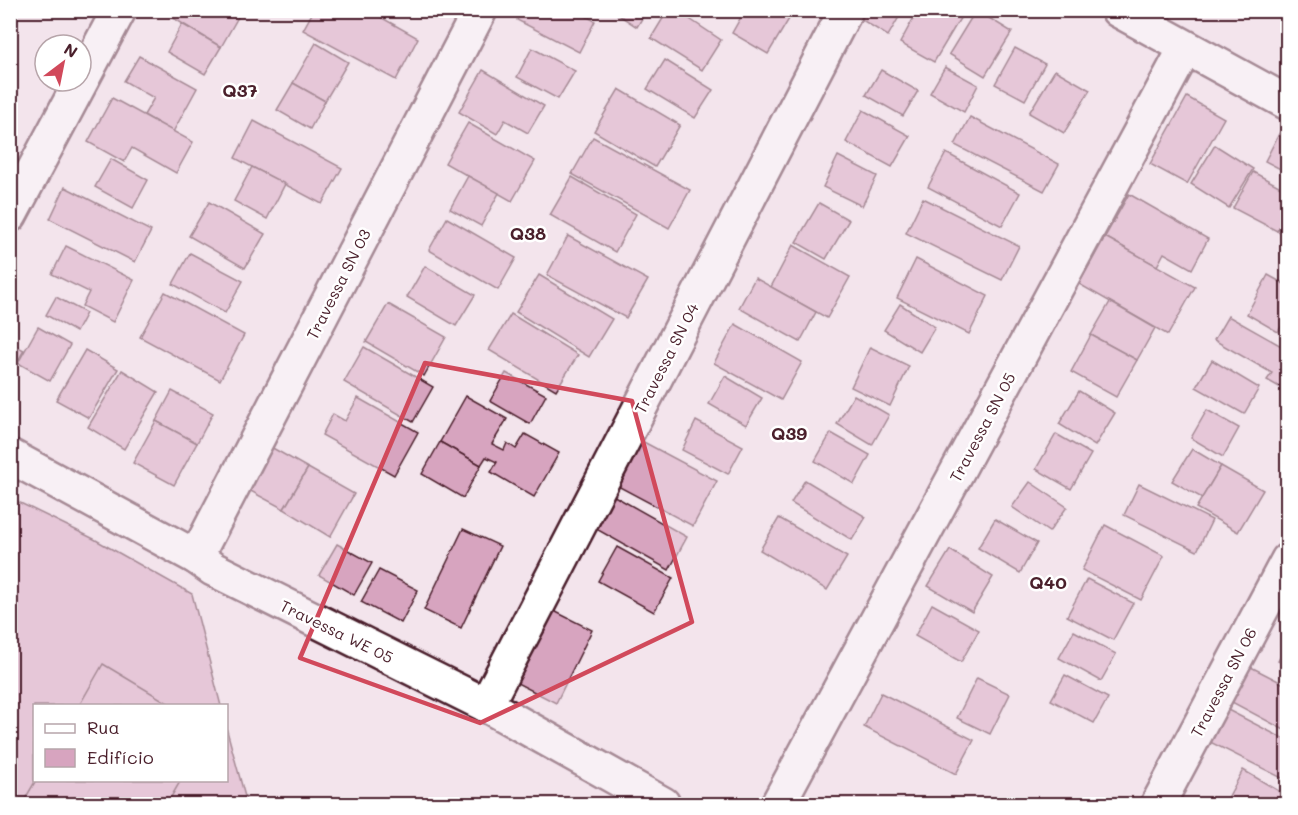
<svg xmlns="http://www.w3.org/2000/svg" width="1298" height="815" font-family="Mali,sans-serif">
<rect width="100%" height="100%" fill="#f3e4ec"/>
<filter id="ink" filterUnits="userSpaceOnUse"><feTurbulence type="fractalNoise" baseFrequency=".0167" numOctaves="2"/><feDisplacementMap in="SourceGraphic" scale="12" xChannelSelector="R" yChannelSelector="G"/><feConvolveMatrix kernelMatrix="1 2 1 2 8 2 1 2 1" color-interpolation-filters="sRGB"/></filter>
<g filter="url(#ink)">
<!-- building -->
<g fill="#d7a4bf" stroke="#4a1f2b" stroke-width="1.5">
<polygon points="160,10 242,10 221,47"/>
<polygon points="314,10 368,10 418,38 396,80 303,30"/>
<polygon points="522,10 575,10 595,21 579,52 517,20"/>
<polygon points="611,10 647,10 637,27"/>
<polygon points="668,10 676,10 721,40 702,70 651,38"/>
<polygon points="745,10 775,10 789,19 768,54 732,33"/>
<polygon points="864,10 903,10 888,36 859,18"/>
<polygon points="918,10 965,10 934,62 900,43"/>
<polygon points="976,10 1012,32 985,76 949,54"/>
<polygon points="182,24 221,47 205,74 167,52"/>
<polygon points="316,43 348,62 325,101 293,83"/>
<polygon points="532,48 575,71 558,99 517,77"/>
<polygon points="1015,48 1045,64 1025,100 995,84"/>
<polygon points="139,56 197,88 173,132 144,115 154,98 124,81"/>
<polygon points="665,60 713,90 695,118 647,89"/>
<polygon points="945,67 978,85 964,112 930,93"/>
<polygon points="483,70 544,106 528,133 505,120 497,134 459,112"/>
<polygon points="881,70 918,91 903,116 866,95"/>
<polygon points="1055,70 1090,90 1064,133 1029,113"/>
<polygon points="293,83 325,101 310,129 277,110"/>
<polygon points="619,89 680,125 655,167 594,131"/>
<polygon points="1187,97 1224,118 1187,184 1150,164"/>
<polygon points="112,98 193,142 176,173 132,148 124,162 88,142"/>
<polygon points="863,110 910,136 892,167 846,142"/>
<polygon points="970,117 1059,164 1044,191 955,145"/>
<polygon points="254,121 342,168 322,204 235,158"/>
<polygon points="468,123 535,161 512,201 445,163"/>
<polygon points="1282,128 1288,131 1288,173 1265,161"/>
<polygon points="593,137 690,190 669,228 572,174"/>
<polygon points="1215,145 1253,169 1229,208 1191,184"/>
<polygon points="946,153 1020,193 1002,226 928,187"/>
<polygon points="838,156 877,176 862,206 823,187"/>
<polygon points="111,159 148,180 133,208 95,187"/>
<polygon points="252,167 285,184 267,219 234,201"/>
<polygon points="1253,172 1288,191 1288,212 1277,231 1233,208"/>
<polygon points="468,176 499,193 481,226 450,209"/>
<polygon points="572,177 636,214 615,252 550,215"/>
<polygon points="65,187 151,231 135,262 50,219"/>
<polygon points="1129,194 1208,239 1192,269 1164,253 1157,266 1105,237"/>
<polygon points="923,198 1019,246 1002,280 906,233"/>
<polygon points="209,202 265,234 245,268 189,236"/>
<polygon points="819,203 849,220 826,259 796,242"/>
<polygon points="1288,212 1288,238 1277,231"/>
<polygon points="447,218 516,258 498,290 429,250"/>
<polygon points="568,236 648,280 626,318 547,275"/>
<polygon points="1105,237 1195,287 1168,335 1079,284"/>
<polygon points="793,245 850,277 827,318 771,287"/>
<polygon points="66,246 134,280 113,322 82,306 89,292 52,274"/>
<polygon points="190,253 243,281 225,313 173,284"/>
<polygon points="916,259 988,296 969,334 897,298"/>
<polygon points="425,266 475,295 456,326 407,297"/>
<polygon points="539,275 612,319 589,357 516,312"/>
<polygon points="1268,275 1288,286 1288,316 1278,332 1247,314"/>
<polygon points="755,278 816,312 800,342 739,308"/>
<polygon points="165,292 244,335 220,380 140,337"/>
<polygon points="56,297 86,313 76,332 46,315"/>
<polygon points="1110,302 1155,328 1137,360 1091,335"/>
<polygon points="388,304 446,337 424,376 366,342"/>
<polygon points="900,304 935,327 920,352 884,330"/>
<polygon points="511,314 578,355 556,390 489,350"/>
<polygon points="1228,316 1283,347 1288,341 1288,392 1267,380 1272,373 1214,340"/>
<polygon points="735,324 802,362 781,400 714,363"/>
<polygon points="38,327 70,345 50,381 18,363"/>
<polygon points="1091,335 1137,360 1116,397 1071,372"/>
<polygon points="10,343 24,350 10,375"/>
<polygon points="364,347 433,387 413,422 344,382"/>
<polygon points="870,347 909,366 890,406 851,387"/>
<polygon points="85,350 118,369 89,418 56,400"/>
<polygon points="1212,360 1259,388 1244,414 1196,387"/>
<polygon points="122,370 158,392 124,449 88,427"/>
<polygon points="506,373 546,395 530,424 490,401"/>
<polygon points="725,376 762,398 746,425 709,404"/>
<polygon points="172,391 213,413 197,443 156,421"/>
<polygon points="1079,391 1115,413 1095,446 1059,424"/>
<polygon points="854,395 889,415 872,445 837,424"/>
<polygon points="466,396 507,419 492,444 504,450 507,443 516,449 525,434 559,453 534,497 491,472 497,462 486,457 481,465 440,442"/>
<polygon points="358,398 418,432 394,475 322,435 333,414 345,421"/>
<polygon points="1207,410 1239,428 1223,457 1191,438"/>
<polygon points="156,421 197,443 174,485 133,463"/>
<polygon points="696,421 743,446 728,474 682,450"/>
<polygon points="831,433 870,455 854,484 815,461"/>
<polygon points="1056,434 1091,454 1071,489 1036,469"/>
<polygon points="638,439 717,481 693,526 614,484"/>
<polygon points="440,442 481,465 463,498 422,474"/>
<polygon points="269,446 308,468 284,509 245,488"/>
<polygon points="1192,449 1221,466 1202,498 1172,481"/>
<polygon points="1221,466 1263,490 1238,532 1196,508"/>
<polygon points="308,468 354,494 330,537 284,509"/>
<polygon points="805,480 866,517 852,540 791,503"/>
<polygon points="1030,482 1067,507 1049,532 1012,507"/>
<polygon points="1139,484 1212,520 1197,551 1124,515"/>
<polygon points="609,493 687,537 669,570 591,526"/>
<polygon points="10,498 94,539 192,594 221,706 34,706 34,780 226,780 226,727 247,804 10,804"/>
<polygon points="779,518 847,557 827,590 760,550"/>
<polygon points="995,519 1037,543 1020,573 978,548"/>
<polygon points="1105,525 1164,556 1141,600 1082,570"/>
<polygon points="463,529 500,546 461,628 424,610"/>
<polygon points="337,544 372,563 354,595 319,575"/>
<polygon points="617,547 673,578 654,612 598,581"/>
<polygon points="950,550 993,577 972,612 928,586"/>
<polygon points="379,570 418,590 401,623 361,602"/>
<polygon points="1087,579 1133,603 1113,640 1067,616"/>
<polygon points="932,604 979,630 961,662 915,636"/>
<polygon points="552,610 592,630 556,703 515,682"/>
<polygon points="1074,631 1116,654 1101,681 1059,658"/>
<polygon points="1288,643 1288,665 1278,661"/>
<polygon points="103,664 173,706 79,706"/>
<polygon points="1249,666 1288,686 1288,732 1230,701"/>
<polygon points="1065,675 1108,698 1094,723 1051,700"/>
<polygon points="977,678 1010,694 990,734 957,718"/>
<polygon points="881,693 974,740 956,774 864,727"/>
<polygon points="1224,708 1288,741 1288,781 1208,741"/>
<polygon points="1243,770 1284,794 1277,804 1239,804 1228,798"/>
<polygon points="36,780 181,780 167,804 22,804"/>
</g>
<g fill="none" stroke-linecap="round" stroke-linejoin="round">
<!-- minor casing -->
<g stroke="#4a1f2b" stroke-width="38">
<g id="minor">
<polyline points="1118,10 1288,103"/>
<polyline points="10,215 119,10"/>
<polyline points="10,456 196,557 213,569 486,705 663,804"/>
<polyline points="196,557 480,10"/>
<polyline points="486,705 846,10"/>
<polyline points="778,804 1185,49"/>
<polyline points="1158,804 1288,560"/>
</g>
</g>
<!-- minor -->
<use href="#minor" stroke="#fff" stroke-width="33"/>
</g>
</g>
<!-- marked area -->
<path d="M0 0H1298V815H0ZM425 363 632 401 692 622 480 723 300 658Z" fill="#f3e4ec" fill-opacity=".55" fill-rule="evenodd"/>
<path fill="none" stroke="#d1495b" stroke-width="4.5" stroke-linejoin="round" d="M425 363 632 401 692 622 480 723 300 658Z"/>
<g text-anchor="middle" dominant-baseline="central" stroke-width="5" stroke-linejoin="round" paint-order="stroke">
<!-- street labels -->
<g font-size="16" fill="#4a1f2b" stroke="#fff">
<text transform="translate(338 284) rotate(-63)">Travessa SN 03</text>
<text transform="translate(666 358) rotate(-63)">Travessa SN 04</text>
<text transform="translate(982 427) rotate(-62)">Travessa SN 05</text>
<text transform="translate(337 631) rotate(26)">Travessa WE 05</text>
<text transform="translate(1223 682) rotate(-62)">Travessa SN 06</text>
</g>
<!-- neighbourhood labels -->
<g font-size="18" font-weight="bold" fill="#4a1f2b" stroke="#fff">
<text x="240" y="90">Q37</text>
<text x="528" y="233">Q38</text>
<text x="789" y="433">Q39</text>
<text x="1048" y="582">Q40</text>
</g>
</g>
<!-- margin -->
<rect width="1298" height="815" fill="none" stroke="#fff" stroke-width="36"/>
<rect x="18" y="18" width="1262" height="779" fill="none" stroke="#4a1f2b" stroke-width="2" filter="url(#ink)"/>
<!-- legend -->
<rect x="33" y="704" width="195" height="78" fill="#ffffff" stroke="#b7a5aa" stroke-width="1.5"/>
<rect x="45" y="724" width="30" height="9" fill="#ffffff" stroke="#b7a5aa" stroke-width="1.5"/>
<text x="87" y="734" font-size="18" fill="#4a1f2b">Rua</text>
<rect x="45" y="749" width="30" height="18" fill="#d7a4bf" stroke="#b7a5aa" stroke-width="1.5"/>
<text x="87" y="764" font-size="18" fill="#4a1f2b">Edifício</text>
<!-- north arrow -->
<g transform="translate(63 63) rotate(32)"><circle r="28" fill="#ffffff" stroke="#b7a5aa" stroke-width="1.5"/>
<path d="M0-4.5L10 22L0 15L-10 22Z" fill="#d1495b"/>
<text y="-9" font-size="16" font-weight="bold" text-anchor="middle" fill="#4a1f2b">N</text>
</g>
</svg>
